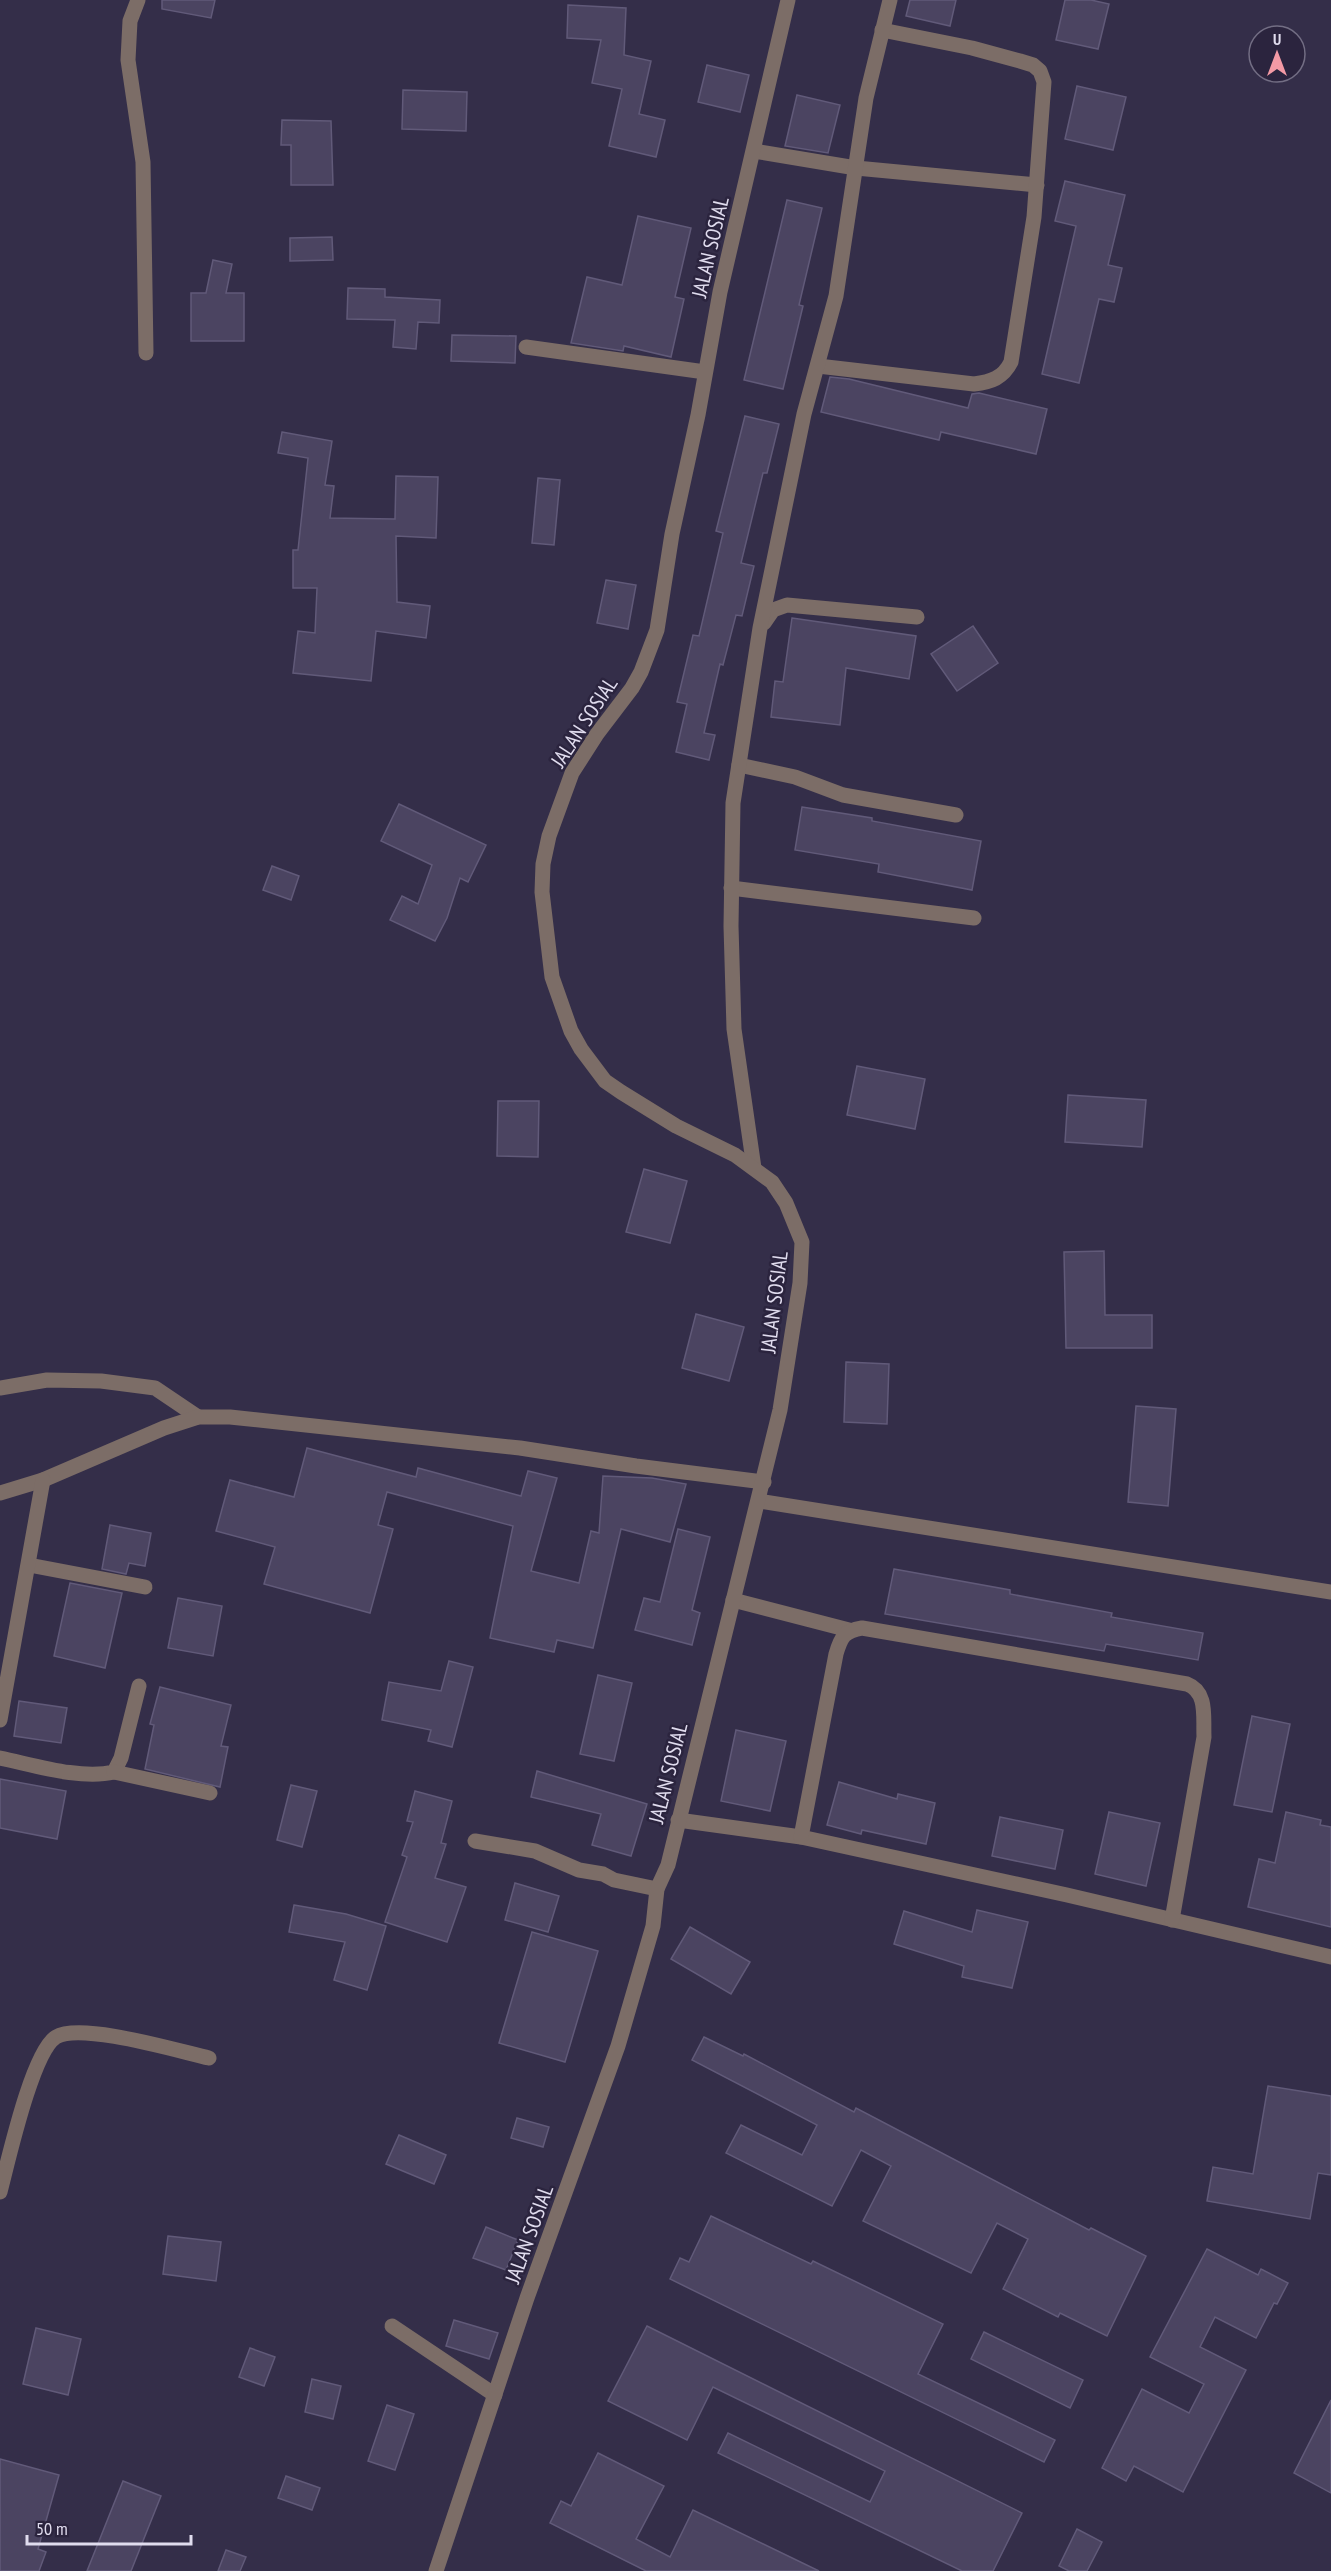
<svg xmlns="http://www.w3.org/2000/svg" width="1331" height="2571" font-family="'PT Sans Narrow',sans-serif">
<rect width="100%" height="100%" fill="#342e49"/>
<!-- building -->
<g fill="#4b4461" stroke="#615a79" stroke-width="1.5">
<polygon points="162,0 215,0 211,18 162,9"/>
<polygon points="910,0 956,0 950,26 906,16"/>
<polygon points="1065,0 1091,0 1109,4 1098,49 1056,40"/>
<polygon points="568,5 626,8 624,55 651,61 639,114 665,120 656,157 609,146 622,89 592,83 601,40 567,38"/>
<polygon points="707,65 749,75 740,112 698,102"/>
<polygon points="1077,86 1126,97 1113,150 1065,139"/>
<polygon points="403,90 467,92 466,131 402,129"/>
<polygon points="797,95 840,105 828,153 785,146"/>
<polygon points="282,120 331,121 333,185 291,185 291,145 281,145"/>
<polygon points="1065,181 1125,195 1108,265 1122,268 1114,302 1099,299 1079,383 1042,374 1076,226 1055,221"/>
<polygon points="787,200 822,208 799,305 803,306 783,389 744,380"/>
<polygon points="638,216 691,228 675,297 684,299 671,357 624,346 623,351 571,343 587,277 622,285"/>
<polygon points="332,237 333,260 290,261 290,238"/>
<polygon points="213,260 232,264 226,293 244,293 244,341 191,341 191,293 206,293"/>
<polygon points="348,288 385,289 385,297 440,300 439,323 418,322 416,349 393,347 395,320 347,319"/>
<polygon points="452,335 516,336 515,363 451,361"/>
<polygon points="830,377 849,379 968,408 972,394 979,393 1047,409 1036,454 941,432 939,440 821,412"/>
<polygon points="745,416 779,424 767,473 763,473 741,563 754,566 742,616 736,615 723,665 720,664 704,733 715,735 709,760 676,752 687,704 677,702 693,635 699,636 723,533 716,531"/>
<polygon points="282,432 332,441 325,485 334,486 330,518 395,519 396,476 438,477 436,538 396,536 397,602 430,606 426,638 376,631 371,681 293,673 298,631 315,633 317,588 293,588 293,550 298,550 308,458 278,453"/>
<polygon points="538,478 560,480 554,545 532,543"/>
<polygon points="606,580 636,585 628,629 597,623"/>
<polygon points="792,618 916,636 909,679 846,668 840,725 771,717 775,681 783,682"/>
<polygon points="973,626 998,663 957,691 931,654"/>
<polygon points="399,804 486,845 468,882 460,878 447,918 435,941 390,920 402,896 418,904 432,865 381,841"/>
<polygon points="802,807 872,818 872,821 981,841 972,890 878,872 879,864 795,850"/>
<polygon points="272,866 299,876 291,900 263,890"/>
<polygon points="857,1066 925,1079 915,1129 847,1115"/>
<polygon points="1068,1095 1146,1100 1142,1147 1065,1142"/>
<polygon points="498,1101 539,1101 538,1157 497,1156"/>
<polygon points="644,1169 687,1181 670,1243 626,1232"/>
<polygon points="1104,1251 1105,1315 1152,1315 1152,1348 1066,1348 1064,1252"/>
<polygon points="696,1314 744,1327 729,1381 682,1368"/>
<polygon points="846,1362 889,1364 887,1424 844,1422"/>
<polygon points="1136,1406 1176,1409 1168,1506 1128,1502"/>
<polygon points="307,1448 416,1477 418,1468 521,1496 528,1471 557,1478 531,1571 579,1583 591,1531 599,1533 603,1476 652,1478 686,1484 670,1542 621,1529 593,1648 557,1640 554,1652 490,1638 513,1526 387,1492 378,1525 393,1529 370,1613 264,1584 275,1547 216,1531 230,1480 294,1497"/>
<polygon points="110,1525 151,1533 145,1566 129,1563 126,1574 102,1569"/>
<polygon points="678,1529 710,1537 692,1610 700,1613 692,1645 635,1630 644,1598 660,1602"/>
<polygon points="894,1569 1010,1590 1010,1594 1112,1613 1111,1617 1203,1633 1198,1660 1106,1644 1104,1651 885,1614"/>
<polygon points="70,1583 122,1593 105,1668 54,1656"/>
<polygon points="178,1598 222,1606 213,1656 168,1648"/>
<polygon points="449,1661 473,1667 452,1747 428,1741 431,1730 382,1720 389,1682 441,1691"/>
<polygon points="598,1675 632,1683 614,1761 580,1754"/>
<polygon points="160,1687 231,1705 221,1746 228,1747 220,1787 145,1769 154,1725 150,1724"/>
<polygon points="19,1701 67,1708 61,1743 14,1736"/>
<polygon points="1252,1716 1290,1724 1272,1812 1234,1805"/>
<polygon points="736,1730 786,1741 770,1811 721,1801"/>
<polygon points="537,1771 647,1804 631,1856 592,1845 601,1814 531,1797"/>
<polygon points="0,1779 66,1791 57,1839 0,1828"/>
<polygon points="839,1782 897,1799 898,1794 935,1803 926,1844 862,1830 861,1834 827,1825"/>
<polygon points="291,1785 317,1791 302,1847 277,1840"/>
<polygon points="415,1791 452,1801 441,1843 446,1844 435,1878 466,1887 447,1942 385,1922 407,1857 402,1855 413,1822 407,1821"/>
<polygon points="1109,1812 1160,1823 1146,1886 1095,1874"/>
<polygon points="1286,1812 1321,1820 1320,1825 1331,1827 1331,1927 1248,1907 1259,1859 1275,1863"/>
<polygon points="1000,1817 1063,1830 1055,1869 992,1856"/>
<polygon points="515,1883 559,1896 548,1932 505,1920"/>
<polygon points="294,1905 346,1914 386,1926 367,1990 334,1980 345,1942 289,1932"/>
<polygon points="977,1910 1028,1922 1012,1988 962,1977 964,1966 894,1944 904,1911 972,1932"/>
<polygon points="690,1927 750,1962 731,1994 671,1959"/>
<polygon points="532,1932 598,1951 565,2062 499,2043"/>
<polygon points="704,2037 743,2056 744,2054 854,2112 856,2108 1089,2230 1091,2228 1146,2256 1107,2336 1060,2313 1058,2317 1003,2289 1028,2239 997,2223 971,2273 863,2221 891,2166 861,2150 832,2206 726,2153 741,2125 802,2155 817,2125 692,2060"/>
<polygon points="1268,2086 1331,2096 1331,2175 1318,2173 1310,2219 1207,2201 1213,2167 1253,2174"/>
<polygon points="517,2118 549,2127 543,2147 511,2138"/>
<polygon points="399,2135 446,2155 434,2184 386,2164"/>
<polygon points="711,2216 811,2264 813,2261 943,2324 918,2374 1055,2440 1044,2462 670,2279 680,2258 689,2262"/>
<polygon points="486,2227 518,2240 506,2270 473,2258"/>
<polygon points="168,2236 221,2242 216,2281 163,2274"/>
<polygon points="1207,2249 1258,2275 1261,2269 1288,2283 1277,2304 1274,2303 1256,2338 1215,2317 1200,2347 1246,2370 1183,2492 1134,2466 1126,2481 1102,2468 1142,2389 1189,2413 1204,2384 1150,2357"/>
<polygon points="454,2320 498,2333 489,2359 446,2346"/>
<polygon points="647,2326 1022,2513 993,2571 962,2571 718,2453 728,2433 870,2502 885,2471 713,2387 687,2440 608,2401"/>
<polygon points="36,2328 81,2339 68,2395 23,2384"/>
<polygon points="984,2332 1083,2380 1070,2408 971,2359"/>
<polygon points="250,2348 275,2357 264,2386 239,2377"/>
<polygon points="312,2379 341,2386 333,2419 305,2412"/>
<polygon points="1331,2400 1331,2493 1294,2473"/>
<polygon points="387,2405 414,2414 395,2470 368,2461"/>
<polygon points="598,2453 664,2486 636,2539 670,2557 693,2510 819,2571 646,2571 550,2523 561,2501 571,2506"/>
<polygon points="0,2459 59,2475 38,2549 46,2552 39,2571 0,2571"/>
<polygon points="286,2476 320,2488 312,2510 278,2498"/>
<polygon points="123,2481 161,2496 131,2571 87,2571"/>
<polygon points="1077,2529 1102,2542 1087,2571 1069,2571 1059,2566"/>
<polygon points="226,2550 246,2557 240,2571 218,2571"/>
</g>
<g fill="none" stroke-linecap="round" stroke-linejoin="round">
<!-- minor -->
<g stroke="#7c6d67" stroke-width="15">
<polyline points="138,0 130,21 128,60 143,162 146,353"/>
<polyline points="754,151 856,168 1037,185"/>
<polyline points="526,347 705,372"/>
<path d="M818 366 974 384C991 382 1003 378 1011 362L1034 217 1044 82 1040 71 1033 65 1020 61 972 48 882 30"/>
<polyline points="764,623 773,610 787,605 917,617"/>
<polyline points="739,765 795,777 843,795 956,815"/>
<polyline points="731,888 974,918"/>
<polyline points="754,1168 734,1029 731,926 733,803 760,628 804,414 836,296 866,98 890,0"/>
<polyline points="0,1388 47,1380 101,1381 155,1388 198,1417"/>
<polyline points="0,1493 43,1480 164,1428 198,1417 230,1417 520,1448 636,1466 764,1482"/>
<polyline points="759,1501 1331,1592"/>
<polyline points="29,1565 145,1587"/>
<polyline points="733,1600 849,1630"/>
<polyline points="0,1720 43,1480"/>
<path d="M0 1758C34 1765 81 1780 114 1772L121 1758 139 1686"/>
<polyline points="114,1772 210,1793"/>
<polyline points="678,1820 801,1837 1067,1895 1331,1957"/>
<path d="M801 1837 836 1654C841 1637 844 1631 862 1628L1187 1684C1208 1692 1203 1717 1204 1737L1172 1920"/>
<polyline points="475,1841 535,1851 579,1870 603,1874 614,1880 657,1889"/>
<path d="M0 2192C8 2162 32 2052 56 2037 81 2022 178 2051 209 2058"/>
<polyline points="392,2326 495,2395"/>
<polyline points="436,2571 527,2298 618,2046 653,1926 657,1889 668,1865 780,1410 800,1283 802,1242 786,1203 772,1182 735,1155 676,1126 621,1092 605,1081 581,1049 571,1031 552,977 542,892 543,864 549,836 572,773 597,734 632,688 641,672 657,630 672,534 698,415 720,292 788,0"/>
</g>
</g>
<g text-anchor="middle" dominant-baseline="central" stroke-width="5" stroke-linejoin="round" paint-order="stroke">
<!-- street labels -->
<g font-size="21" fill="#e0dcee" stroke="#2b243e">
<text transform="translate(710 247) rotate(-77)">JALAN SOSIAL</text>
<text transform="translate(584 722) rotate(-57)">JALAN SOSIAL</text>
<text transform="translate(774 1302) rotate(-83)">JALAN SOSIAL</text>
<text transform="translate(668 1773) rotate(-76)">JALAN SOSIAL</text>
<text transform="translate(529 2234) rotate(-70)">JALAN SOSIAL</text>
</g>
</g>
<!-- north arrow -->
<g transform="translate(1277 54)"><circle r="28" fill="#2b243e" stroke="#736e84" stroke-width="1.5"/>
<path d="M0-4.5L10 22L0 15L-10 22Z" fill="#f49aa5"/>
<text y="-9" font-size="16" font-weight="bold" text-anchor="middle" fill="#e0dcee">U</text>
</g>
<!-- scale -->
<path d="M27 2535v9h164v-9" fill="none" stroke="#e0dcee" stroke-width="3"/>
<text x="36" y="2535" font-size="18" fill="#e0dcee" stroke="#2b243e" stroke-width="4.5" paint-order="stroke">50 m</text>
</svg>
